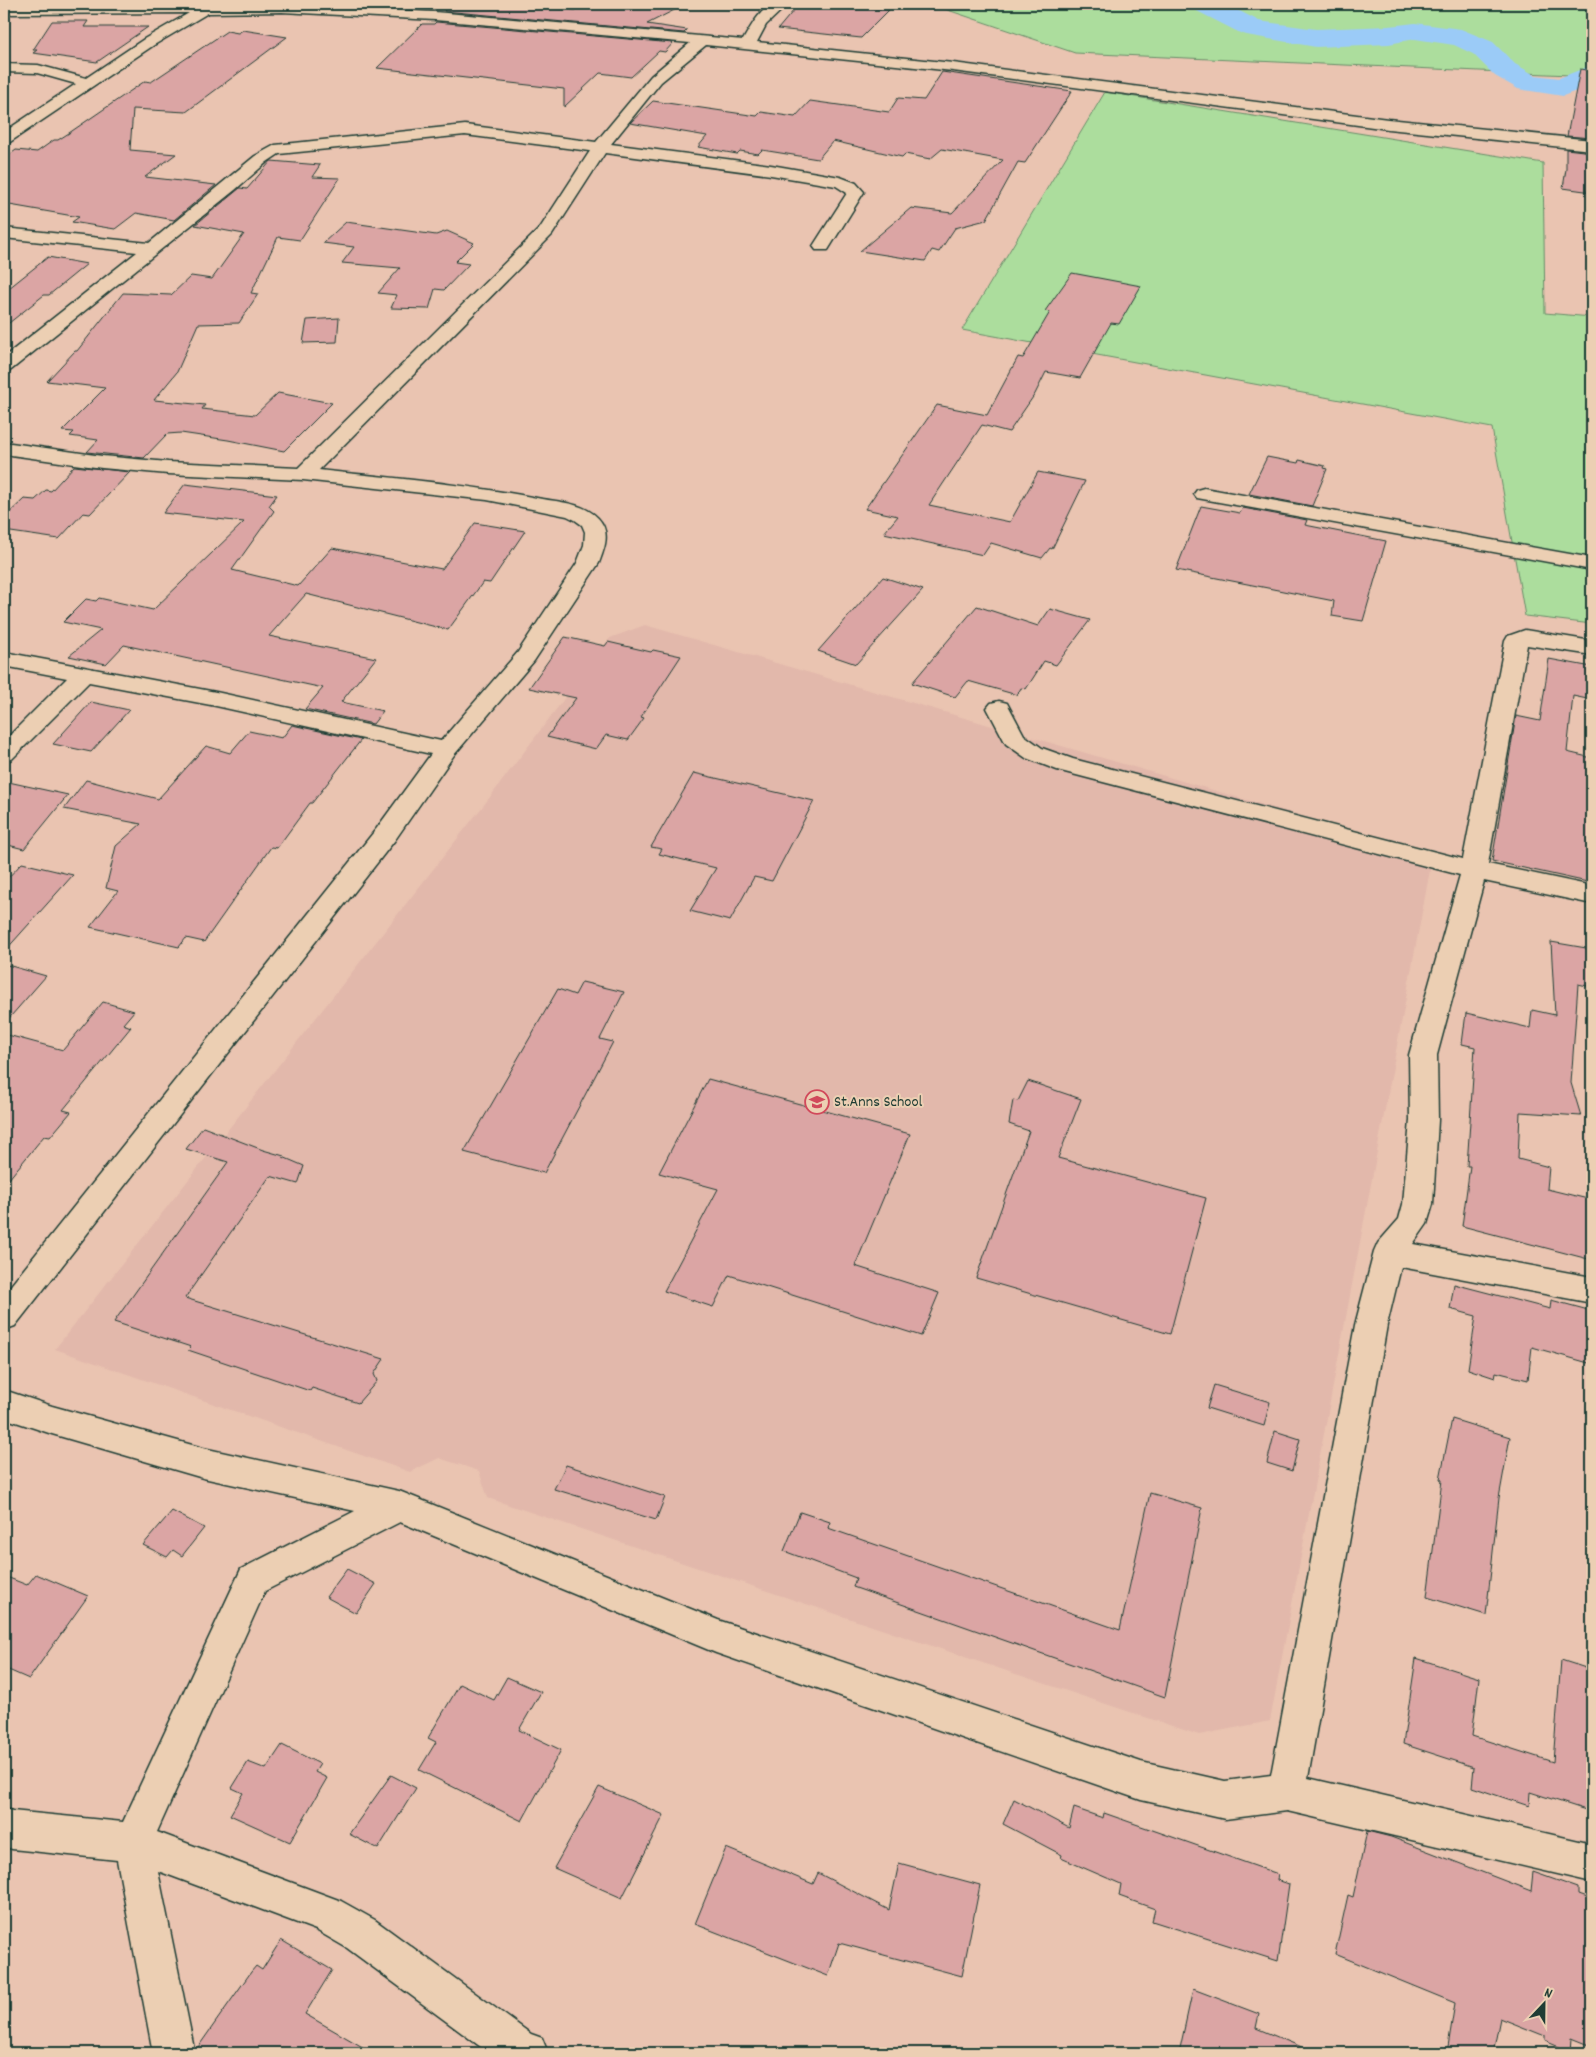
<svg xmlns="http://www.w3.org/2000/svg" width="1596" height="2057" font-family="Dekko,sans-serif">
<rect width="100%" height="100%" fill="#eac4b1"/>
<filter id="ink" filterUnits="userSpaceOnUse"><feTurbulence type="fractalNoise" baseFrequency=".02" numOctaves="2"/><feDisplacementMap in="SourceGraphic" scale="10" xChannelSelector="R" yChannelSelector="G"/><feConvolveMatrix kernelMatrix="1 2 1 2 8 2 1 2 1" color-interpolation-filters="sRGB"/></filter>
<g filter="url(#ink)">
<!-- built -->
<polygon fill="#e2b8ab" points="645,625 1433,854 1270,1721 1199,1735 488,1498 479,1471 439,1458 410,1472 55,1349 487,801 610,638"/>
<!-- green -->
<g fill="#acdd9d" stroke="#668d68">
<polygon points="930,4 1592,4 1592,76 1075,53"/>
<polygon points="1105,92 1543,163 1545,313 1592,317 1592,624 1525,616 1492,428 962,330"/>
</g>
<g fill="none" stroke-linecap="round" stroke-linejoin="round">
<!-- river -->
<polygon fill="#9bcbf7" fill-rule="evenodd" points="1191,4 1226,4 1259,21 1316,29 1389,26 1415,23 1461,29 1493,42 1515,64 1535,75 1559,78 1592,65 1592,85 1563,96 1518,89 1495,76 1473,54 1454,45 1415,39 1389,44 1316,47 1252,36 1242,34 1195,10"/>
</g>
<!-- building -->
<g fill="#dba5a4" stroke="#1f3d34">
<polygon points="449,4 509,4 507,5 576,10 580,4 686,4 647,24 687,30 684,33 444,11"/>
<polygon points="799,4 842,4 889,10 861,38 778,29"/>
<polygon points="52,21 88,21 84,27 148,27 97,62 33,53 37,50 33,50"/>
<polygon points="436,22 673,43 665,52 659,51 631,77 600,73 564,107 564,89 377,68 422,24 434,24"/>
<polygon points="243,30 287,37 186,112 133,109 130,150 176,154 145,177 216,185 174,220 136,213 115,229 72,222 79,217 4,204 4,159 16,150 37,152 54,140 58,140 69,133 145,81 151,82 227,31 238,33"/>
<polygon points="1580,69 1592,71 1592,138 1567,136"/>
<polygon points="942,72 1072,91 1025,163 1018,162 986,220 955,228 939,252 932,250 925,261 860,251 911,208 952,213 1003,160 942,149 930,159 905,154 902,157 833,141 818,159 762,150 758,154 740,151 737,154 698,147 707,136 630,123 653,101 757,116 761,112 795,117 810,101 889,112 898,98 924,100"/>
<polygon points="1566,149 1592,152 1592,192 1563,188 1566,169"/>
<polygon points="271,161 320,165 312,177 340,178 300,240 278,237 251,293 258,294 239,323 198,324 177,372 154,400 205,405 202,409 255,415 278,393 332,403 284,451 228,440 181,433 167,434 144,458 87,452 98,440 70,436 74,432 62,431 105,388 47,381 75,351 77,351 123,293 171,295 191,276 212,279 244,234 195,225 240,188 247,189"/>
<polygon points="346,222 436,235 447,231 474,243 455,262 469,264 444,290 435,289 429,309 391,308 397,295 378,293 400,268 342,263 354,247 323,243"/>
<polygon points="48,257 87,264 49,295 44,295 4,327 4,292"/>
<polygon points="1072,273 1141,286 1119,324 1111,323 1080,378 1046,372 1035,394 1009,432 982,425 929,505 1010,522 1038,472 1085,481 1052,549 1050,548 1042,558 991,543 983,555 884,533 898,516 865,509 937,405 987,415 1018,357 1023,358 1050,312 1045,311"/>
<polygon points="339,318 337,342 303,343 307,320"/>
<polygon points="1267,457 1298,463 1299,460 1325,466 1324,468 1327,469 1312,506 1249,494"/>
<polygon points="74,466 130,472 90,514 83,513 59,539 4,531 4,518 24,499 35,500 46,490 51,491"/>
<polygon points="185,484 277,495 269,506 274,511 232,570 298,586 332,548 442,569 475,523 525,531 490,583 483,582 448,630 306,594 269,636 376,658 341,702 383,711 373,724 305,709 323,688 124,645 106,664 69,656 101,630 63,622 86,599 96,601 99,598 153,610 244,522 163,513"/>
<polygon points="1201,506 1240,513 1243,508 1307,520 1305,525 1386,541 1363,621 1332,616 1334,601 1176,570"/>
<polygon points="883,577 923,590 856,664 818,651"/>
<polygon points="977,606 1038,626 1050,609 1090,620 1056,665 1044,661 1026,689 1021,688 1017,695 968,681 955,697 912,683"/>
<polygon points="565,637 605,646 608,642 651,652 653,650 681,656 641,717 644,718 628,740 606,735 596,749 547,737 576,698 529,688"/>
<polygon points="1549,659 1592,667 1592,700 1573,696 1567,752 1592,758 1592,883 1492,861 1516,716 1540,721"/>
<polygon points="91,702 129,710 91,752 53,744"/>
<polygon points="292,725 361,740 312,803 310,803 277,848 271,847 204,942 186,938 179,947 90,927 118,891 106,888 116,846 141,824 64,809 86,780 158,799 206,746 230,753 249,731 282,738"/>
<polygon points="694,773 814,801 772,881 754,877 730,921 690,911 716,868 659,854 662,849 651,847"/>
<polygon points="4,781 68,795 24,849 4,844"/>
<polygon points="22,863 73,875 4,952 4,882"/>
<polygon points="1551,942 1592,949 1592,987 1578,984 1571,1083 1581,1116 1520,1112 1518,1159 1549,1167 1547,1189 1592,1200 1592,1260 1462,1226 1470,1166 1467,1166 1475,1047 1462,1044 1466,1013 1530,1028 1532,1010 1555,1015"/>
<polygon points="4,964 46,976 4,1024"/>
<polygon points="582,982 624,992 600,1039 613,1042 544,1173 464,1152 558,989 575,995"/>
<polygon points="103,1002 134,1011 123,1024 131,1027 63,1110 71,1112 50,1137 44,1136 4,1185 4,1034 63,1050"/>
<polygon points="708,1079 910,1134 855,1266 939,1293 921,1336 729,1275 713,1307 664,1291 718,1189 659,1173"/>
<polygon points="1028,1081 1081,1099 1058,1158 1206,1198 1170,1334 976,1278 1029,1131 1009,1124 1013,1100 1018,1101"/>
<polygon points="203,1127 263,1150 284,1156 283,1157 304,1166 298,1184 270,1176 185,1298 384,1359 374,1374 377,1381 358,1403 312,1388 310,1391 188,1350 191,1347 114,1322 228,1162 186,1149"/>
<polygon points="1454,1284 1550,1309 1551,1300 1592,1311 1592,1364 1532,1347 1528,1380 1496,1372 1495,1378 1468,1369 1476,1316 1450,1309"/>
<polygon points="1214,1385 1270,1402 1264,1426 1207,1408"/>
<polygon points="1452,1419 1510,1437 1499,1498 1486,1615 1427,1597 1442,1480 1440,1479"/>
<polygon points="1275,1431 1300,1439 1292,1471 1267,1463"/>
<polygon points="566,1465 665,1497 656,1520 554,1489"/>
<polygon points="1150,1493 1202,1508 1165,1697 853,1587 856,1578 784,1551 800,1512 830,1522 828,1528 1120,1630"/>
<polygon points="172,1511 204,1528 182,1556 173,1550 167,1557 143,1545"/>
<polygon points="347,1569 376,1584 356,1613 326,1597"/>
<polygon points="36,1574 88,1596 29,1679 4,1668 4,1576 27,1585"/>
<polygon points="1416,1658 1479,1678 1472,1736 1553,1762 1561,1660 1592,1670 1592,1812 1530,1792 1529,1806 1472,1787 1474,1767 1403,1744"/>
<polygon points="507,1677 541,1692 519,1730 561,1750 522,1821 419,1770 436,1742 428,1738 460,1684 494,1700"/>
<polygon points="282,1745 320,1764 315,1772 327,1778 290,1842 230,1815 243,1793 232,1788 248,1762 266,1769"/>
<polygon points="391,1775 416,1788 378,1849 349,1834"/>
<polygon points="599,1787 664,1815 622,1898 554,1868"/>
<polygon points="1014,1799 1069,1828 1074,1808 1103,1818 1104,1813 1278,1874 1277,1880 1289,1884 1278,1961 1152,1921 1155,1909 1119,1896 1121,1884 1061,1858 1062,1855 1003,1824"/>
<polygon points="1367,1831 1391,1837 1531,1891 1533,1872 1578,1888 1578,1894 1592,1899 1592,2046 1572,2038 1571,2052 1545,2041 1545,2036 1500,2018 1493,2053 1447,2053 1455,2003 1335,1954 1348,1895 1353,1897"/>
<polygon points="726,1848 813,1884 818,1873 889,1910 899,1863 980,1885 962,1976 839,1943 828,1976 695,1924"/>
<polygon points="281,1940 332,1970 305,2014 373,2053 197,2053 196,2050 251,1972 256,1966 262,1970"/>
<polygon points="1193,1989 1259,2014 1256,2028 1316,2053 1179,2053"/>
</g>
<g fill="none" stroke-linecap="round" stroke-linejoin="round">
<!-- street casing -->
<g stroke="#1f3d34" stroke-width="3">
<g id="street">
<path d="M282 4 435 12 743 40C750 28 759 11 771 5 776 3 783 4 788 4L766 25 757 42 953 63 1388 119 1592 140V150L1388 129 953 71 706 45 661 82 611 144 771 165 840 177 856 183 864 192 828 250H816L813 246 847 193 836 186 771 175 605 153 552 235 319 470C392 478 465 484 537 498 557 502 583 502 598 518 611 532 605 547 599 563L534 661 454 755 395 840 15 1326 4 1330V1294L377 828 431 754 216 706 89 682 12 759 4 762V741L67 678 4 666V652L216 692 441 741 518 652 577 563 584 545 585 532 582 525 575 520 567 516 487 500 303 480 168 474 102 468 4 454V442L102 456 168 462 298 468 540 228 590 151 465 135 279 154 267 162 235 190 11 370 4 372V357L137 252 4 238V228L149 243 255 156 275 145 465 125 596 142 651 76 690 43 435 20 282 12 208 13 154 45 10 142 4 144V132L76 84 37 73 4 72V64L38 65 86 78 144 39 189 13 4 14V6Z"/>
<polygon points="1204,488 1592,558 1592,570 1197,498 1194,494 1197,490"/>
<polygon points="1525,630 1592,641 1592,655 1527,645 1488,864 1592,886 1592,904 1484,881 1437,1055 1438,1120 1433,1204 1427,1224 1413,1244 1592,1277 1592,1303 1401,1267 1387,1325 1308,1778 1592,1844 1592,1882 1287,1811 1225,1819 1141,1800 716,1653 400,1522 265,1591 157,1832 341,1901 375,1920 531,2034 542,2038 548,2053 489,2053 347,1948 316,1930 158,1871 195,2053 153,2053 117,1860 12,1849 4,1846 4,1808 12,1811 123,1822 241,1569 355,1511 203,1478 52,1434 4,1418 4,1390 52,1406 203,1448 399,1491 718,1620 1141,1762 1225,1781 1271,1775 1355,1325 1374,1252 1378,1243 1399,1219 1403,1204 1410,1120 1409,1055 1460,875 1057,770 1026,758 1006,744 987,708 991,703 999,701 1007,703 1024,735 1042,748 1073,759 1463,859 1505,641 1508,636"/>
</g>
</g>
<!-- street -->
<use href="#street" fill="#eccfb3" fill-rule="evenodd"/>
</g>
</g>
<!-- icons -->
<defs>
<g id="school-ring" transform="scale(1.25)"><circle r="9.5" fill="#eccfb3" stroke="#d1495b" stroke-width="1.5"/><path d="M0-5L7-2L0 1L-7-2ZM-4 1L0 2.5L4 1V4Q0 6-4 4Z" fill="#d1495b"/></g>
</defs>
<g fill-rule="evenodd">
<use href="#school-ring" x="817" y="1102"/>
</g>
<g text-anchor="middle" dominant-baseline="central" stroke-width="4" stroke-linejoin="round" paint-order="stroke">
<!-- poi labels -->
<g font-size="16" fill="#1f3d34" stroke="#eccfb3" text-anchor="start">
<text x="834" y="1102">St.Anns School</text>
</g>
</g>
<!-- margin -->
<rect width="1596" height="2057" fill="none" stroke="#eccfb3" stroke-width="20"/>
<rect x="10" y="10" width="1576" height="2037" fill="none" stroke="#1f3d34" stroke-width="2" filter="url(#ink)"/>
<!-- north arrow -->
<g transform="translate(1544 2004) rotate(22)" stroke="#eccfb3" stroke-width="4" paint-order="stroke">
<path d="M0-4L9 19L0 12L-9 19Z" fill="#1f3d34"/>
<text y="-8" font-size="14" font-weight="bold" text-anchor="middle" fill="#1f3d34">N</text>
</g>
</svg>
